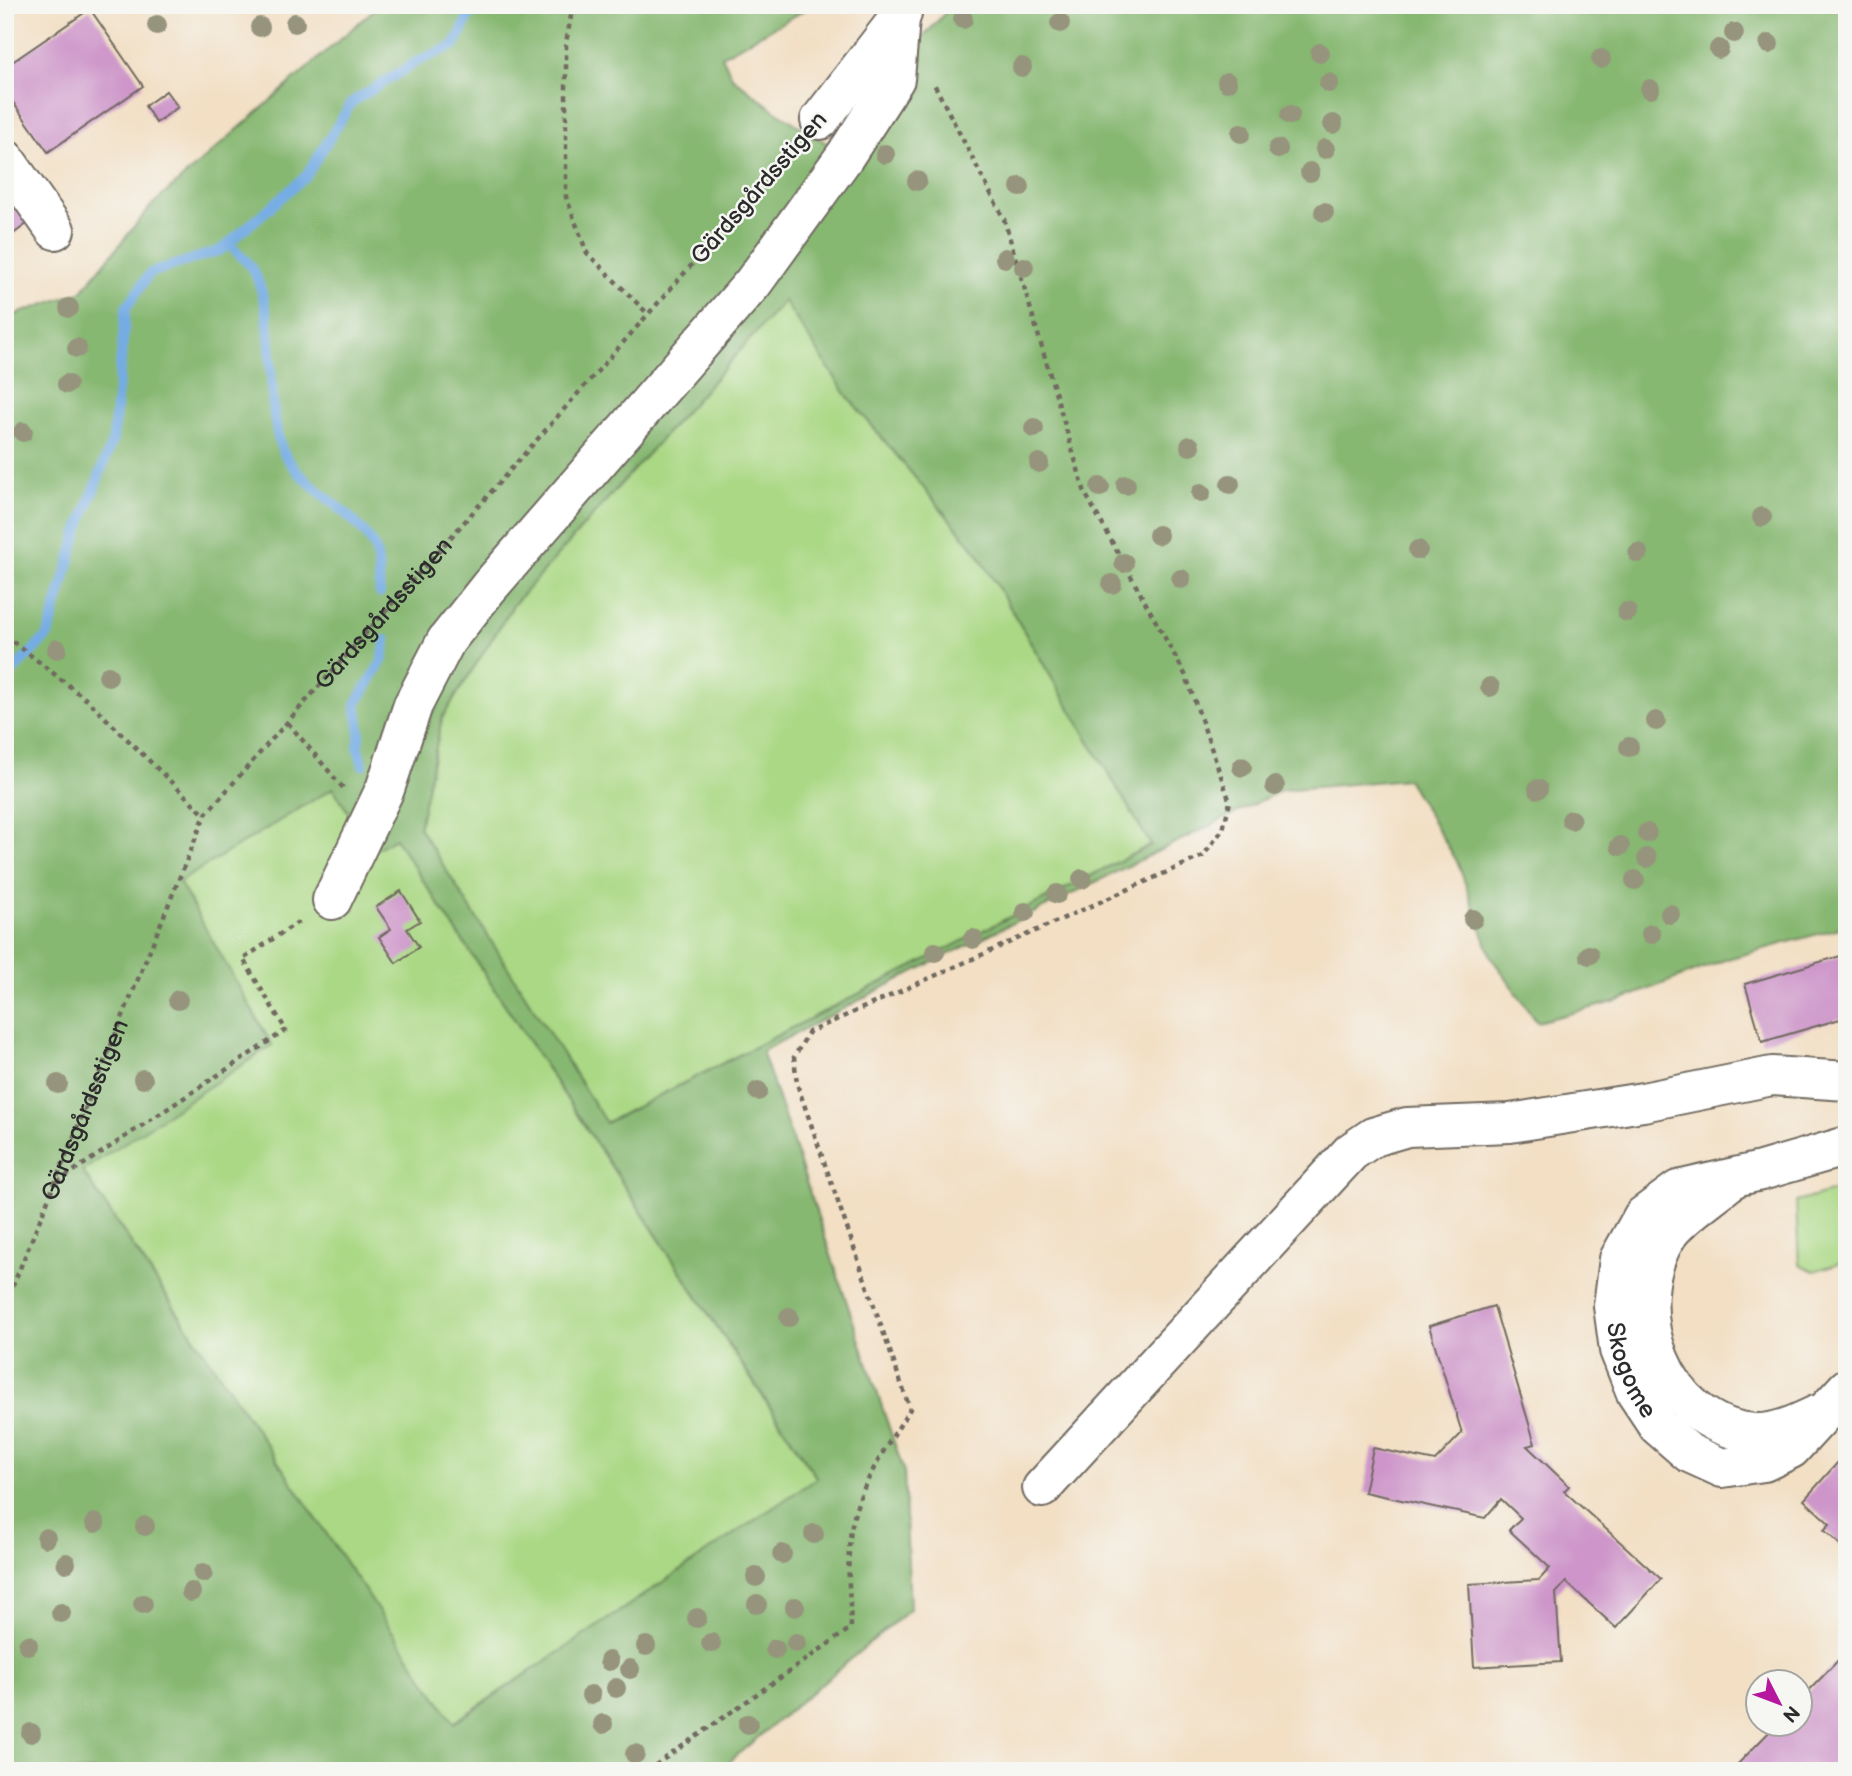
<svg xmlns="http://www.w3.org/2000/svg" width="1852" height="1776" font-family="'Balsamiq Sans',sans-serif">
<rect width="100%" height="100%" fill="#f6f6f2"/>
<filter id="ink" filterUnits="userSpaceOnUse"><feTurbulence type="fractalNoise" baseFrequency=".0143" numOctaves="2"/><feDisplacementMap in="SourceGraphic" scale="14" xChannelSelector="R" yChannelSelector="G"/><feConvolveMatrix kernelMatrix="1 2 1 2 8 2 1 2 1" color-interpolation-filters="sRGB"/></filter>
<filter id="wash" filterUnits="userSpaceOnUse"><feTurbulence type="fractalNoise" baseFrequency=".00686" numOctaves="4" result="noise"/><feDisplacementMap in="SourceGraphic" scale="28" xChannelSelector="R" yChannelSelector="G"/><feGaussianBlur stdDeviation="1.57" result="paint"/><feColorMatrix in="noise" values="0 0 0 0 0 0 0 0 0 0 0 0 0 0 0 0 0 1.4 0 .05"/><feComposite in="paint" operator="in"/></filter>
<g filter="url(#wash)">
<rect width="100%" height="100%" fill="#f2dfc4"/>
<!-- green -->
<g fill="#aad884" stroke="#6a8258" stroke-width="2">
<polygon points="784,300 848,397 977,552 1151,845 605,1123 419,827 442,718 514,604"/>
<polygon points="333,788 372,851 395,838 817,1479 453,1723 82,1170 272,1045 178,882"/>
<polygon points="1847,1187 1847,1261 1814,1271 1799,1264 1796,1202"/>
</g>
<!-- forest -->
<path fill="#87b872" stroke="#59724e" stroke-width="2" fill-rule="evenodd" d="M379 5H814L722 56 732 77 774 110 828 144 952 5H1847V926L1727 959 1618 1001 1537 1022 1491 957 1458 863 1407 779 1282 790 917 970 762 1051 904 1472 910 1609 718 1771H5V318L81 292 152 205ZM784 301 848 397 977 552 1151 845 606 1123 419 827 442 718 514 604ZM333 788 373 851 395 838 817 1478 454 1723 82 1171 272 1045 179 882Z"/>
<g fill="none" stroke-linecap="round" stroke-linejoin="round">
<!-- stream -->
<g stroke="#75ace4" stroke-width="10">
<path d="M229 244C237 253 252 264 256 276 279 329 264 390 280 444 291 481 353 509 373 545 380 557 378 579 380 593"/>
<polyline points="5,679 48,635 78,532 113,439 126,308 150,273 221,250 306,176 352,102 418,61 455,45 468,18 479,5"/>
<polyline points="363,765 358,748 360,731 356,704 382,661 386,640"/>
</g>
</g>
<g id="blocks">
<!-- building -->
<g fill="#cd95c9">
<polygon points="90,9 143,86 48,152 5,91 5,67"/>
<polygon points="166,91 178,107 156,123 145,106"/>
<polygon points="15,205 28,223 5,240 5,212"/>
<polygon points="401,891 420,921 407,929 419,947 396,963 379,937 391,929 376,907"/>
<polygon points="1847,954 1847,1017 1762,1042 1745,984"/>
<polygon points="1494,1306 1535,1444 1527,1446 1569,1486 1564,1491 1661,1579 1616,1628 1566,1582 1556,1593 1561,1662 1474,1667 1469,1584 1539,1580 1550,1568 1509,1530 1521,1518 1501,1499 1485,1518 1364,1492 1373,1448 1435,1461 1462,1433 1429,1326"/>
<polygon points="1847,1452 1847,1547 1845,1549 1824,1530 1830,1524 1804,1500"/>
<polygon points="1847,1651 1847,1771 1731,1771 1777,1724 1800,1724 1800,1700"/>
</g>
</g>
</g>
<g filter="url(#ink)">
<use href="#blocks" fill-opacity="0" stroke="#716a61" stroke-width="2"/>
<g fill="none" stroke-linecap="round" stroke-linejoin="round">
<!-- minor casing -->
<g stroke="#716a61" stroke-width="42">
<g id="minor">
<polyline points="820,120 902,14"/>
<polyline points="5,159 55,230"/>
<polyline points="332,900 385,789 413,705 446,641 489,587 753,283 845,156 895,79 900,18"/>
<path id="s2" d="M1847 1146 1761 1171 1678 1190 1643 1216 1619 1259 1613 1306 1619 1350 1636 1393 1658 1426 1689 1453 1722 1468 1764 1462 1791 1449 1847 1388"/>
<path d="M1731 1180C1714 1195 1678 1218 1667 1236 1622 1308 1662 1426 1755 1433 1776 1434 1797 1424 1816 1415"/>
<polyline points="1042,1488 1351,1152 1373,1137 1407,1127 1510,1123 1643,1102 1772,1076 1847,1081"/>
</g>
</g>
<!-- path -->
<g stroke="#716a61" stroke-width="4.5" stroke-dasharray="5 5" stroke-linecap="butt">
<polyline points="573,5 566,43 566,197 587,253 648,314"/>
<polyline points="5,635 87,700 205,815"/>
<polyline points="288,723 344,789"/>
<polyline points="57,1182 286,1030 243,959 301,920"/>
<path id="s1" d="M5 1294 14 1283 205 815 796 147"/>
<path d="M647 1771 851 1628C850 1593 845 1555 853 1520 861 1483 890 1441 910 1409L797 1084 794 1057 809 1032 1203 856 1223 829 1230 802 1186 676 1085 493 1004 219 933 82"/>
</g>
<!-- minor -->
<use href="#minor" stroke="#fff" stroke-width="38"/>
</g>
<!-- trees -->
<g fill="#96947c">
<circle cx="963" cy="19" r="10"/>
<circle cx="295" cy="23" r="10"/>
<circle cx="1060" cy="23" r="10"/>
<circle cx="157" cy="25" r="10"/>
<circle cx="260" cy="27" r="10"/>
<circle cx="1734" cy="33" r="10"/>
<circle cx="1769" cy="44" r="10"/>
<circle cx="1719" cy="49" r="10"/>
<circle cx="1320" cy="53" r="10"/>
<circle cx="1601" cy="59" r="10"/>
<circle cx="1022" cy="67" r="10"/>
<circle cx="1227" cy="82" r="10"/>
<circle cx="1329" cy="83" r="10"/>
<circle cx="1650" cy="89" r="10"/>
<circle cx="1290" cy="115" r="10"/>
<circle cx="1333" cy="124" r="10"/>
<circle cx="1241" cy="133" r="10"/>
<circle cx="1278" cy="149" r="10"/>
<circle cx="1325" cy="149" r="10"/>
<circle cx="885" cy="154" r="10"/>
<circle cx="1310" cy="172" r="10"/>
<circle cx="917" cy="181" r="10"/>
<circle cx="1020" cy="187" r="10"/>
<circle cx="1324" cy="212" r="10"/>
<circle cx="1005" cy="258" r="10"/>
<circle cx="1024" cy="267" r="10"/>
<circle cx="69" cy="308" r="10"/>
<circle cx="77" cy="348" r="10"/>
<circle cx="67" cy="384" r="10"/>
<circle cx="1034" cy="428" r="10"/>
<circle cx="23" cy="432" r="10"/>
<circle cx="1190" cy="446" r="10"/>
<circle cx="1039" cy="463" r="10"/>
<circle cx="1230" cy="484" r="10"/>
<circle cx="1126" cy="485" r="10"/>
<circle cx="1100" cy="487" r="10"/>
<circle cx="1201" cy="493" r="10"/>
<circle cx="1762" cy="517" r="10"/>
<circle cx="1158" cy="535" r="10"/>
<circle cx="1418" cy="550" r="10"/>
<circle cx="1638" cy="553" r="10"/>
<circle cx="1124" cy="563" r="10"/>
<circle cx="1181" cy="579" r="10"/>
<circle cx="1112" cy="584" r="10"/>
<circle cx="1627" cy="612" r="10"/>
<circle cx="57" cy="649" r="10"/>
<circle cx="108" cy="676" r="10"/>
<circle cx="1490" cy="687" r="10"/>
<circle cx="1656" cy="721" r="10"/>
<circle cx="1629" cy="747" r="10"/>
<circle cx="1242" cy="767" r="10"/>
<circle cx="1275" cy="786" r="10"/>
<circle cx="1538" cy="789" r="10"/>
<circle cx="1571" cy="820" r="10"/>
<circle cx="1647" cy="833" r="10"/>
<circle cx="1620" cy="846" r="10"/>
<circle cx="1647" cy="858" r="10"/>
<circle cx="1082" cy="879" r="10"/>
<circle cx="1635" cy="880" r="10"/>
<circle cx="1057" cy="894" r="10"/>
<circle cx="1025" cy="912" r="10"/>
<circle cx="1670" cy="914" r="10"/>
<circle cx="1473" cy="919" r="10"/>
<circle cx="1651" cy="934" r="10"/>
<circle cx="973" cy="939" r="10"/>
<circle cx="935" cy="952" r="10"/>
<circle cx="1589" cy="955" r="10"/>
<circle cx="178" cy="1000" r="10"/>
<circle cx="143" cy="1079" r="10"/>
<circle cx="58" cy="1084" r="10"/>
<circle cx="758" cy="1091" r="10"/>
<circle cx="789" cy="1317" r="10"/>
<circle cx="95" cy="1523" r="10"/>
<circle cx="145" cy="1526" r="10"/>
<circle cx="814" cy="1534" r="10"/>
<circle cx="46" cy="1538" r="10"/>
<circle cx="782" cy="1554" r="10"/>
<circle cx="66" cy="1563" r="10"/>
<circle cx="203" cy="1573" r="10"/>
<circle cx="756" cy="1577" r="10"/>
<circle cx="191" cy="1592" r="10"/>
<circle cx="143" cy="1604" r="10"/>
<circle cx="757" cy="1604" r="10"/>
<circle cx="795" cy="1607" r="10"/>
<circle cx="61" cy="1613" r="10"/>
<circle cx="697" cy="1618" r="10"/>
<circle cx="711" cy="1643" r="10"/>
<circle cx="796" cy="1643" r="10"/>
<circle cx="28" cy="1645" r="10"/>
<circle cx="646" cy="1646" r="10"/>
<circle cx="775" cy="1649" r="10"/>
<circle cx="609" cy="1661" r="10"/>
<circle cx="630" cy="1669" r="10"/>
<circle cx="616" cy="1688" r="10"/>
<circle cx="591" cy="1695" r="10"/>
<circle cx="603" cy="1724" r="10"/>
<circle cx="748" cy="1724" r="10"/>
<circle cx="31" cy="1733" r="10"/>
<circle cx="635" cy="1754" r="10"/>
</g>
</g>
<g text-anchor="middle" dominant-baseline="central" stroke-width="5" stroke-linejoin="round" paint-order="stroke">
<!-- street labels -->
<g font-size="24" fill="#2b2b2b" stroke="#f6f6f2">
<text transform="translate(759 188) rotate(-49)">Gärdsgårdsstigen</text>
<text stroke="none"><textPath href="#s1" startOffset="789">Gärdsgårdsstigen</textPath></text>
<text stroke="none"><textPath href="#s1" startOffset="201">Gärdsgårdsstigen</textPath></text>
<text stroke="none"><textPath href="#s2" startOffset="382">Skogome</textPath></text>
</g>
</g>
<!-- margin -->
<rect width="1852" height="1776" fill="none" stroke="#f6f6f2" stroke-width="28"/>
<!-- north arrow -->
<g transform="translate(1779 1703) rotate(132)"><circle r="33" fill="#f6f6f2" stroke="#a5a5a2" stroke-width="2"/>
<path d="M0-5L12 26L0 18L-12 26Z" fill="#b5179e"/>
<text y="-10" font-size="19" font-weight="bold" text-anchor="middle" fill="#2b2b2b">N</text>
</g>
</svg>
